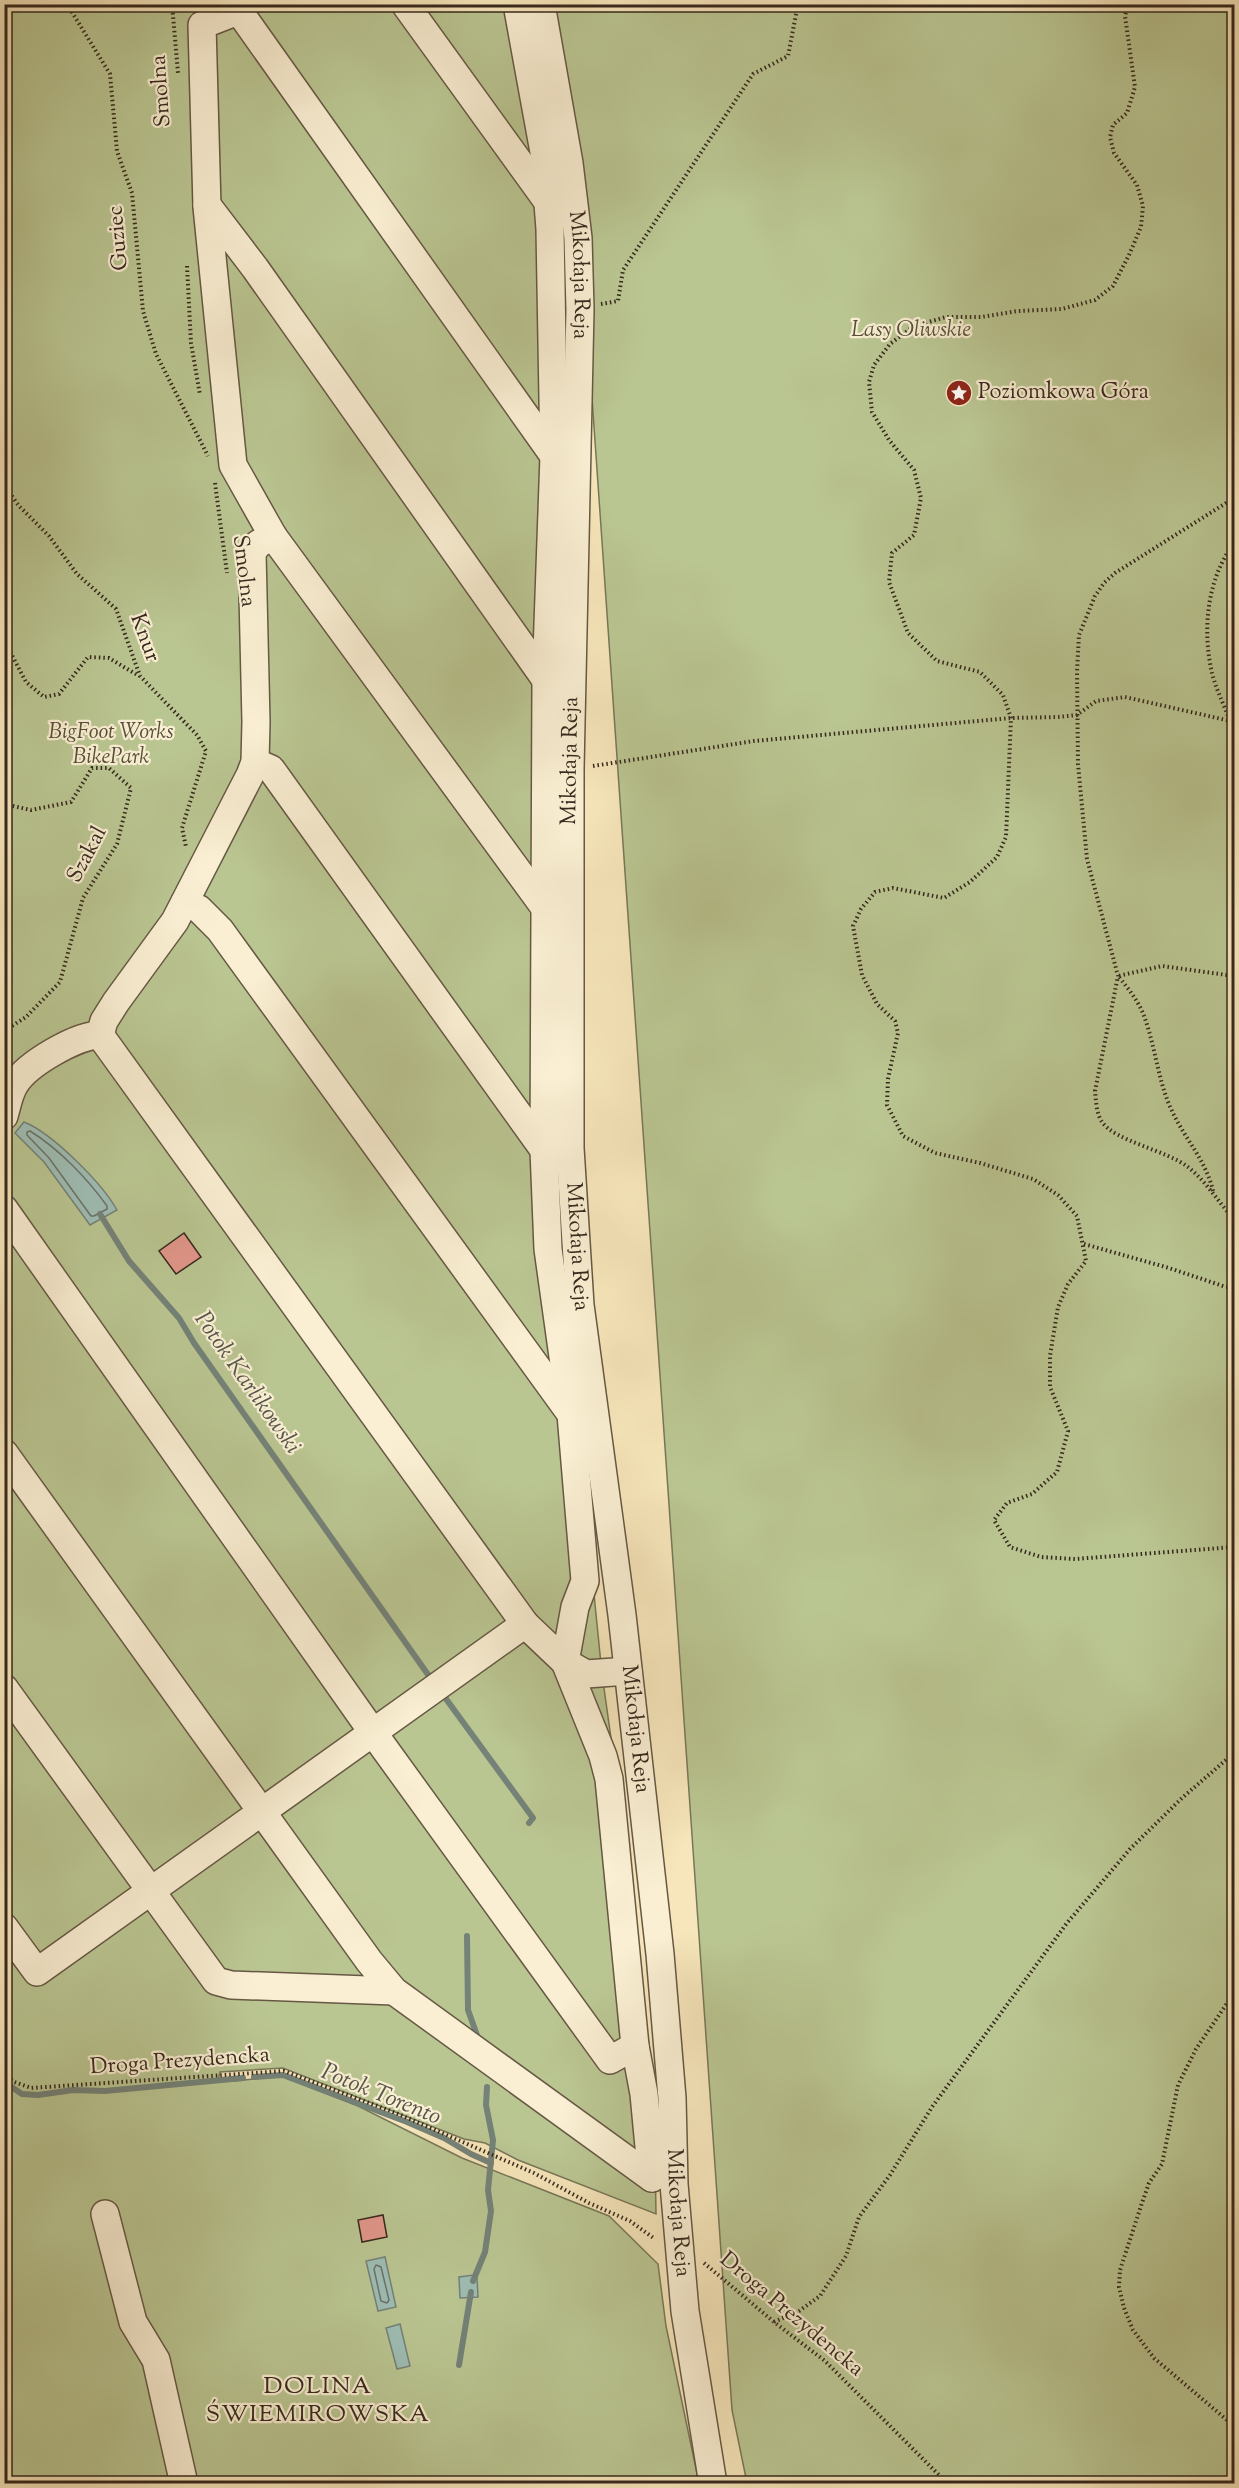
<svg xmlns="http://www.w3.org/2000/svg" width="1239" height="2488" font-family="'Sorts Mill Goudy',serif">
<rect width="100%" height="100%" fill="#f7e6bb"/>
<filter id="stains"><feTurbulence type="fractalNoise" baseFrequency=".00333" numOctaves="4"/><feColorMatrix values="0 0 0 0 .2 0 0 0 0 .09 0 0 0 0 .02 0 0 0 .5 -.17"/></filter>
<radialGradient id="worn" r=".72"><stop offset=".6" stop-color="#630" stop-opacity="0"/><stop offset="1" stop-color="#630" stop-opacity=".3"/></radialGradient>
<!-- green -->
<g fill="#bac692" stroke="#787758" stroke-width="1.5">
<polygon points="4,5 523,5 554,224 555,1205 602,1674 619,1795 654,2094 656,2214 518,2160 485,2143 464,2139 283,2068 220,2072 218,2080 235,2081 281,2076 358,2106 462,2158 609,2216 658,2264 666,2326 699,2483 5,2483"/>
<polygon points="554,5 1234,5 1234,2483 747,2483 732,2410 571,96"/>
</g>
<!-- water -->
<g fill="#9ebeb5" stroke="#748278" stroke-width="1.5">
<path d="M24 1122C52 1133 102 1183 117 1210L90 1225 44 1162 15 1133Z"/>
<polygon points="385,2257 396,2307 378,2311 366,2261"/>
<polygon points="474,2275 477,2278 478,2297 460,2298 459,2277"/>
<polygon points="400,2324 410,2366 397,2369 386,2328"/>
</g>
<g fill="none" stroke-linecap="round" stroke-linejoin="round">
<!-- shore -->
<g stroke="#6a7369" stroke-width="1.5">
<path d="M30 1131C59 1149 87 1178 107 1206V1209L94 1216H91L49 1158 27 1135V1132Z"/>
<polygon points="376,2265 381,2267 389,2300 387,2303 381,2301 374,2269"/>
</g>
<!-- stream -->
<g stroke="#748278" stroke-width="6">
<polyline points="100,1214 129,1261 179,1318 194,1343 429,1676"/>
<polyline points="441,1692 533,1818 529,1823"/>
<polyline points="467,1936 468,2010 478,2038"/>
<polyline points="254,2077 283,2075 407,2122 444,2138 471,2154 491,2163"/>
<polyline points="4,2082 22,2094 38,2095 73,2090 105,2091 243,2078"/>
<polyline points="473,2281 485,2252 491,2211 488,2190 493,2140 486,2105 487,2087"/>
<polyline points="459,2365 471,2292"/>
</g>
</g>
<!-- building -->
<g fill="#e2978b" stroke="#36281d" stroke-width="1.5">
<polygon points="184,1233 201,1257 176,1274 159,1251"/>
<polygon points="383,2215 387,2237 362,2242 358,2220"/>
</g>
<g fill="none" stroke-linecap="round" stroke-linejoin="round">
<!-- minor casing -->
<g stroke="#665844" stroke-width="30">
<g id="minor">
<polyline points="234,4 554,456"/>
<polyline points="405,4 548,202"/>
<polyline points="517,4 544,152 550,229 554,456 546,680 544,1150 548,1249 571,1414 585,1581 575,1607 565,1662 603,1756 609,1779 635,2046 644,2094 652,2178"/>
<path id="s1" d="M541 4 569 163 578 238 580 309 570 769V1148L580 1305 622 1615 660 1954 672 2098 674 2184 685 2311 713 2484"/>
<polyline points="238,11 202,25 207,207 233,465 273,536 545,908"/>
<polyline points="207,205 255,268 546,680"/>
<polyline points="255,762 271,769 544,1150"/>
<polyline points="185,902 199,909 220,930 568,1410"/>
<polyline points="100,1035 525,1624 565,1662 586,1674 628,1671"/>
<path d="M4 1116C7 1106 9 1093 15 1084 27 1064 77 1035 100 1035L104 1021 116 1002 175 921 250 775 255 762 256 722 252 553 258 544 273 536"/>
<polyline points="4,1209 374,1734 610,2060 635,2046"/>
<polyline points="4,1453 369,1961 394,1991 652,2178"/>
<polyline points="4,1688 216,1981 231,1985 394,1991"/>
<polyline points="4,1927 37,1972 525,1624"/>
<polyline points="105,2214 133,2322 156,2360 184,2484"/>
</g>
</g>
<!-- path -->
<g stroke="#36281d" stroke-width="4" stroke-dasharray="1.5 3" stroke-linecap="butt">
<polyline points="67,4 110,74 117,151 132,193 143,311 156,354 208,456"/>
<polyline points="172,4 178,73"/>
<polyline points="1128,4 1125,16 1135,87 1127,113 1113,125 1110,137 1114,153 1137,185 1143,206 1141,227 1129,255 1113,286 1095,300 1062,309 1018,311 981,317 946,317 914,326 890,344 874,365 869,382 872,412 889,440 914,470 921,498 914,535 892,553 889,582 908,633 937,661 980,672 1003,695 1011,718 1006,837 997,857 970,882 944,898 893,888 875,892 861,909 853,926 862,975 877,1004 895,1021 898,1033 888,1079 887,1105 903,1136 935,1153 980,1163 1033,1179 1058,1195 1077,1216 1086,1261 1068,1284 1058,1307 1050,1356 1050,1387 1068,1431 1057,1472 1032,1494 1007,1503 994,1520 1010,1547 1041,1557 1075,1559 1234,1547"/>
<polyline points="187,266 191,343 200,395"/>
<polyline points="601,304 618,301 623,270 753,74 788,56 798,4"/>
<polyline points="215,483 227,573"/>
<polyline points="4,485 19,506 49,536 77,574 116,609 140,676 197,735 206,751 182,828 186,847"/>
<path d="M1234 498 1115 573 1104 583 1095 596 1079 635 1077 672 1078 764 1087 859 1118 976 1095 1091C1096 1100 1096 1113 1102 1122 1115 1141 1168 1151 1188 1167 1207 1182 1218 1202 1234 1219"/>
<path d="M1234 543C1207 579 1202 629 1212 673 1216 689 1224 705 1230 721L1234 728"/>
<polyline points="4,640 26,682 44,697 59,694 88,657 109,658 139,676"/>
<polyline points="593,766 754,741 1011,718 1058,717 1077,715 1096,701 1125,697 1230,721"/>
<polyline points="4,804 31,810 71,802 92,768 109,768 131,788 117,844 83,898 60,982 26,1017 4,1031"/>
<path d="M1213 1191C1206 1160 1184 1138 1171 1109 1157 1078 1155 1042 1142 1011 1136 998 1127 987 1118 976L1162 966 1234 976"/>
<polyline points="1084,1244 1169,1268 1226,1287 1234,1287"/>
<polyline points="1234,1993 1196,2049 1178,2085 1162,2164 1149,2183 1142,2203 1120,2270 1119,2287 1124,2308 1133,2330 1154,2358 1234,2426"/>
<polyline points="4,2074 14,2082 31,2088 284,2071 396,2113 534,2173 589,2203 630,2221 655,2239"/>
<polyline points="704,2263 774,2322 825,2361 948,2484"/>
<polyline points="774,2322 799,2311 820,2296 846,2256 859,2217 890,2175 932,2107 1067,1923 1130,1849 1182,1798 1234,1753"/>
</g>
<!-- minor -->
<use href="#minor" stroke="#faefd3" stroke-width="27"/>
</g>
<!-- icons -->
<defs>
<g id="sight-disc" transform="scale(1.35)"><circle r="9.5" fill="#8f2418" stroke="#faefd3"/><path d="M0-6L1.8-2.2L6-1.7L2.9 1.2L3.7 5.4L0 3.3L-3.7 5.4L-2.9 1.2L-6-1.7L-1.8-2.2Z" fill="#fff"/></g>
</defs>
<g fill-rule="evenodd">
<use href="#sight-disc" x="959" y="393"/>
</g>
<g text-anchor="middle" dominant-baseline="central" stroke-width="4.5" stroke-linejoin="round" paint-order="stroke">
<!-- street labels -->
<g font-size="22" fill="#36281d" stroke="#faefd3">
<text transform="translate(162 91) rotate(-94)">Smolna</text>
<text transform="translate(119 238) rotate(-95)">Guziec</text>
<text stroke="none"><textPath href="#s1" startOffset="274">Mikołaja Reja</textPath></text>
<text transform="translate(243 571) rotate(83)">Smolna</text>
<text transform="translate(144 638) rotate(70)">Knur</text>
<text transform="translate(571 761) rotate(-89)">Mikołaja Reja</text>
<text transform="translate(88 855) rotate(-62)">Szakal</text>
<text stroke="none"><textPath href="#s1" startOffset="1246">Mikołaja Reja</textPath></text>
<text stroke="none"><textPath href="#s1" startOffset="1732">Mikołaja Reja</textPath></text>
<text transform="translate(180 2062) rotate(-4)">Droga Prezydencka</text>
<text stroke="none"><textPath href="#s1" startOffset="2218">Mikołaja Reja</textPath></text>
<text transform="translate(791 2315) rotate(40)">Droga Prezydencka</text>
</g>
<!-- park labels -->
<g font-size="22" font-style="italic" fill="#57503a" stroke="#faefd3">
<text x="911" y="331">Lasy Oliwskie</text>
<text x="111" y="733">BigFoot Works<tspan x="111" dy="25">BikePark</tspan></text>
</g>
<!-- poi labels -->
<g font-size="22" fill="#36281d" stroke="#faefd3" text-anchor="start">
<text x="978" y="393">Poziomkowa Góra</text>
</g>
<!-- water labels -->
<g font-size="24" font-style="italic" fill="#55554b" stroke="#faefd3">
<text transform="translate(247 1383) rotate(55)">Potok Karlikowski</text>
<text transform="translate(381 2095) rotate(22)">Potok Torento</text>
</g>
<!-- neighbourhood labels -->
<g font-size="24" letter-spacing="1.5" fill="#36281d" stroke="#faefd3">
<text x="318" y="2387">DOLINA<tspan x="318" dy="28">ŚWIEMIROWSKA</tspan></text>
</g>
</g>
<!-- margin -->
<rect width="1239" height="2488" fill="none" stroke="#f7e6bb" stroke-width="24"/>
<rect x="6" y="6" width="1227" height="2476" fill="none" stroke="#36281d" stroke-width="3"/>
<rect x="12" y="12" width="1215" height="2464" fill="none" stroke="#36281d" stroke-width="1.5"/>
<rect width="100%" height="100%" filter="url(#stains)"/>
<rect width="100%" height="100%" fill="url(#worn)"/>
</svg>
